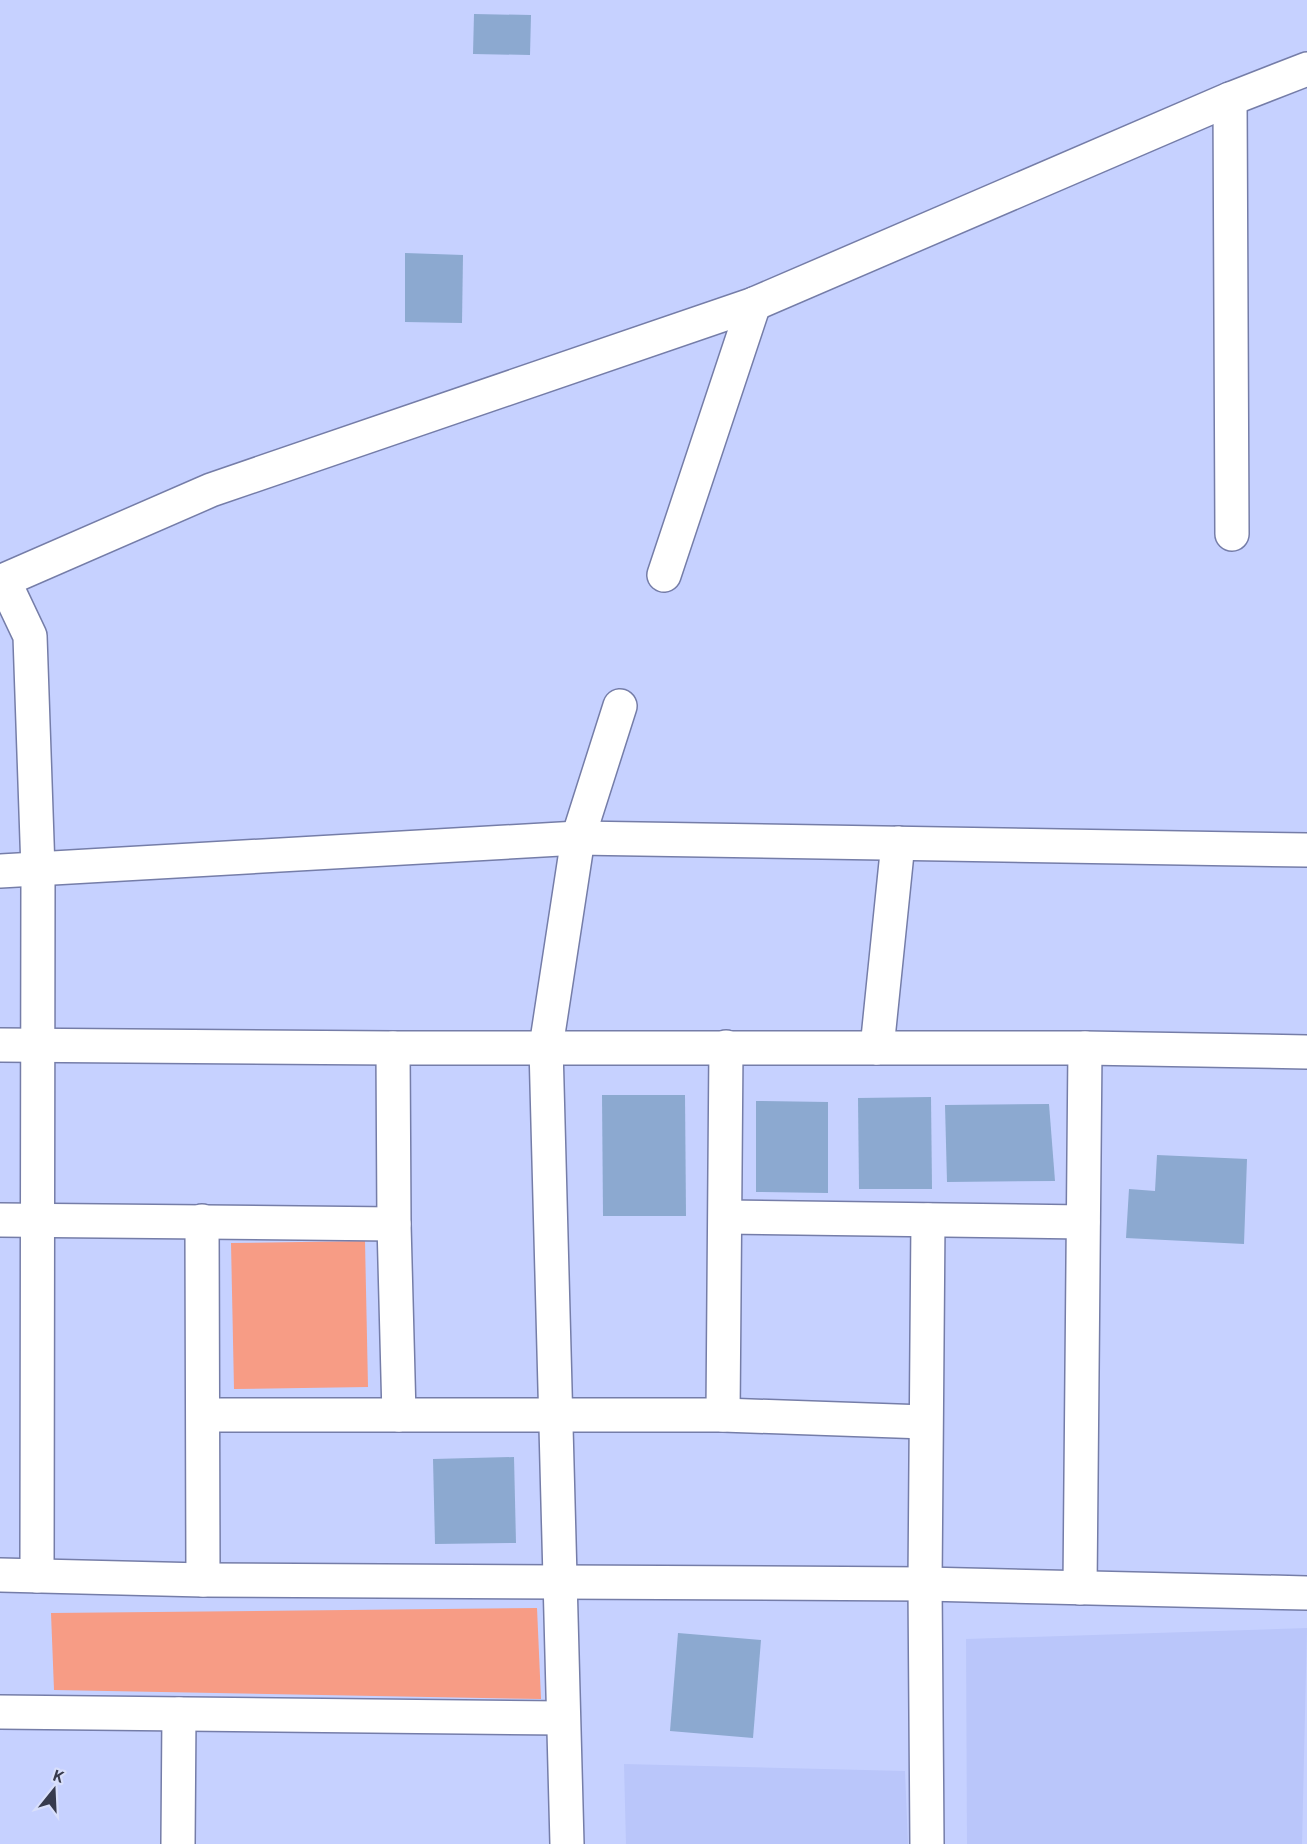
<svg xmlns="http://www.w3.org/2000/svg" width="1307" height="1844" font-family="Barlow,sans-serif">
<rect width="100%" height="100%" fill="#c6d1ff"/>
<!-- built -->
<g fill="#bac6fa">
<polygon points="1307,1628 1302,1844 967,1844 966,1639"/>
<polygon points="624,1764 905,1771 908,1844 626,1844"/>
</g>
<!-- green -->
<g fill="#f79c85">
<polygon points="365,1241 368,1387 234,1389 231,1243"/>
<polygon points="537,1608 541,1699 54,1690 51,1613"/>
</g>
<!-- building -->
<g fill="#8ca9d0">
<polygon points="474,14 531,15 530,55 473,54"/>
<polygon points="405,253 463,255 462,323 405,322"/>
<polygon points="602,1095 685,1095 686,1216 603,1216"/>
<polygon points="931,1097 932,1189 859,1189 858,1098"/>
<polygon points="756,1101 828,1102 828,1193 756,1192"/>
<polygon points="1049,1104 1055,1181 947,1182 945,1105"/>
<polygon points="1157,1155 1247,1159 1244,1244 1126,1238 1129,1189 1155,1191"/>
<polygon points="514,1457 516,1543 435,1544 433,1459"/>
<polygon points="678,1633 761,1640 753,1738 670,1731"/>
</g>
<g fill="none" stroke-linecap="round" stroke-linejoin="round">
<!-- street casing -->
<g stroke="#757da8" stroke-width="36">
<g id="street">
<polyline points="1230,99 1232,534"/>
<polyline points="664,575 754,304"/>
<polyline points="4,581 30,636 38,870 37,1576"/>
<polyline points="0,582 211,490 754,304 1230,99 1307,69"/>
<polyline points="0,871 578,838 1307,850"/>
<polyline points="0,1045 393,1048 1085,1048 1307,1052"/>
<polyline points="393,1048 394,1224 399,1415"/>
<polyline points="877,1048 898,843"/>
<polyline points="726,1217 1083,1222"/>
<polyline points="0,1220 394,1224"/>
<polyline points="202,1221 203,1580"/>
<polyline points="204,1415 723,1415 925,1422"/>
<polyline points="723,1415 726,1047"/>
<polyline points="0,1575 203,1580 925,1584 1307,1593"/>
<polyline points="1080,1588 1085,1048"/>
<polyline points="0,1712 563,1718"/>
<polyline points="178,1844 179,1714"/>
<polyline points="567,1844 546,1047 578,838 620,706"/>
<polyline points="927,1844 925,1584 928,1220"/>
</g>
</g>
<!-- street -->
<use href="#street" stroke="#fff" stroke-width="33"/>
</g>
<!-- north arrow -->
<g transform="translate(54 1790) rotate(18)" stroke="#d8dffb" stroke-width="4.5" paint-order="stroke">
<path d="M0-4.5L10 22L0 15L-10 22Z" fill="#373b4d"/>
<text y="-9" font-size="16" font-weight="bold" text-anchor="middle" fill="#373b4d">K</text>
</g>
</svg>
